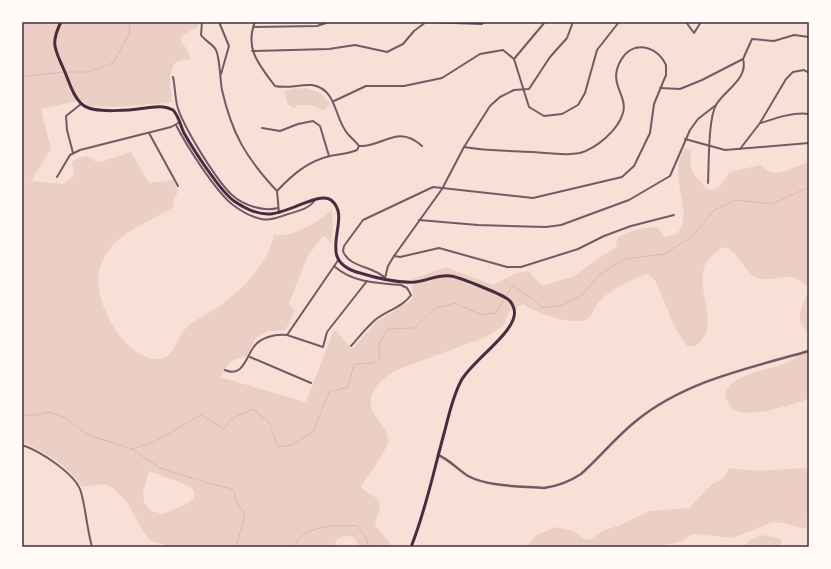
<svg xmlns="http://www.w3.org/2000/svg" width="831" height="569" font-family="Manrope,sans-serif">
<rect width="100%" height="100%" fill="#f7e1d7"/>
<!-- green -->
<g fill="#ebcfc5" fill-rule="evenodd">
<path d="M22 22H200L198 27 181 36V42L187 49 191 59 178 61 173 65 170 78 172 101 170 103 113 107 88 106 82 100 41 109 51 149 31 181 63 184 74 176 72 162 78 158 88 156 96 162H100L131 152 149 183 173 180 178 191 174 200 173 207C157 218 139 224 123 236 87 264 95 298 117 332 125 344 143 360 158 359 175 359 175 339 185 329 193 321 205 315 215 309 241 291 266 267 274 235 293 238 318 222 332 210L333 226 331 245 326 236H323L307 257 289 304 295 311 286 329 282 331H268L256 338 247 356 231 361 220 377 306 402 334 329 352 349 376 322 412 300 413 279 446 267 493 285 514 274 528 271 542 286 575 276 590 264 616 247C617 244 616 240 618 238 623 232 652 225 658 228L664 237 677 234C696 209 664 174 686 148L691 152C690 168 690 172 702 183 705 187 707 190 712 190 727 185 724 174 733 171L760 165C763 167 765 169 768 171 780 177 797 165 809 162V333C791 320 804 304 809 289 788 265 777 285 758 278 742 272 740 252 725 247 674 270 731 322 695 346H687L675 328 656 282 652 277 646 274C630 281 612 288 599 302 594 307 593 315 587 319 574 327 534 312 523 304L509 312 503 326 486 337 399 369C382 377 363 394 374 414 380 424 388 429 388 441 387 451 368 476 361 486 366 494 374 494 379 501L380 507 375 523C378 533 389 537 391 547H359L354 537 344 536 338 538 333 547H171L151 541 144 533 127 502 113 488 105 484 82 487C68 466 45 451 22 442ZM149 471 189 486 194 491V498L187 504 163 514 151 511 144 502 143 493Z"/>
<polygon points="306,88 320,93 330,103 324,110 310,105 298,105 294,109 288,104 284,92 292,89"/>
<path d="M809 347V399C792 404 751 419 735 410 729 407 727 401 725 395 732 373 765 371 783 364 793 360 801 353 809 347Z"/>
<polygon points="729,468 760,471 804,468 809,470 809,516 806,519 807,526 804,529 788,524 773,522 733,538 693,534 680,542 655,547 525,547 537,535 555,527 574,531 583,539 589,540 604,530 618,526 649,511 689,508 712,484 724,478"/>
<polygon points="761,535 780,538 782,542 781,547 743,547 750,540"/>
</g>
<g fill="none" stroke-linecap="round" stroke-linejoin="round">
<!-- stream -->
<g stroke="#dcb8b0" stroke-width="1">
<polyline points="67,72 87,72 113,63 130,32 129,22"/>
<polyline points="22,77 63,72"/>
<polyline points="22,415 39,415 49,412 64,417 88,435 132,449 160,468 208,483 228,488 234,491 236,500 245,515 237,544 240,547"/>
<polyline points="132,449 156,441 201,415 224,429 231,419 253,409 269,422 278,447 292,445 313,432 329,392 348,387 354,364 373,363 380,358 379,343 388,329 414,328 434,309 455,303 482,315 496,313 512,286 532,298 542,308 563,305 582,295 600,274 625,259 664,254 692,237 714,210 736,200 772,204 809,187"/>
<path d="M294 547C303 524 337 525 357 526L365 536 369 547"/>
</g>
<!-- minor -->
<g stroke="#755966" stroke-width="2">
<path d="M202 22 201 35C205 41 213 44 216 50 220 58 220 80 222 90 232 134 246 158 277 191"/>
<polyline points="219,22 229,46 221,74"/>
<path d="M255 22C244 49 260 66 275 86 288 89 300 84 312 85 336 89 334 114 345 130 348 136 355 140 359 146L357 150C348 154 339 154 330 156 308 161 292 175 277 191L279 213"/>
<polyline points="686,22 694,33 701,22"/>
<polyline points="253,27 317,26 329,22"/>
<polyline points="252,51 329,49 355,45 387,52 403,44 414,31 426,22 482,24 484,22"/>
<polyline points="514,59 545,22"/>
<path d="M173 77C175 86 175 96 177 105 182 125 216 180 232 195 243 205 263 212 278 208"/>
<polyline points="660,88 680,89 702,80 743,59 752,39 774,41 794,35 809,37"/>
<polyline points="334,101 366,86 404,86 442,78 480,54 503,50 514,59 529,107 544,116 562,114 578,105 585,93 597,50 619,22"/>
<path d="M761 123C776 118 793 112 809 114"/>
<path d="M176 125C186 145 216 192 233 205 241 211 252 217 261 219 270 221 280 217 288 214 298 211 309 209 315 200"/>
<polyline points="262,128 280,131 298,124 313,121 320,126 329,156"/>
<polyline points="149,133 178,186"/>
<polyline points="685,139 725,150 809,143"/>
<path d="M359 146C382 148 397 123 422 146"/>
<polyline points="740,149 760,123 786,79 793,72 804,70 809,73"/>
<polyline points="73,153 67,130 66,116 81,104"/>
<polyline points="57,177 70,155 80,150 171,127 180,122"/>
<path d="M708 183C709 165 708 119 716 105 724 91 749 78 743 59"/>
<polyline points="419,220 478,225 546,227 561,225 629,200 670,176 690,130 698,119 716,105"/>
<polyline points="394,256 400,257 439,248 507,267 521,267 578,249 604,236 631,226 674,215"/>
<path d="M334 266C353 283 377 283 401 285L407 288 411 295C403 307 386 311 375 320 366 328 358 338 351 346"/>
<path d="M385 278C374 266 349 268 343 251L344 246 363 220 433 187 533 198 622 177 634 166 650 133 654 104 666 75V65C657 45 632 40 621 60 607 84 628 94 623 113 618 130 597 148 580 153 565 156 549 153 534 152 511 151 487 151 464 147"/>
<polyline points="385,278 388,266 394,256 442,189 464,147 490,106 500,97 514,90 529,89 550,57 567,38 573,22"/>
<polyline points="287,335 323,347 327,332 367,281"/>
<polyline points="250,357 311,383"/>
<path d="M225 370C242 378 246 358 253 348 260 337 275 334 287 335L339 259"/>
<path d="M22 445C40 451 76 474 81 492 86 510 87 529 92 547"/>
</g>
<!-- tertiary -->
<path stroke="#755966" stroke-width="2.5" d="M438 455C450 460 457 469 468 476 489 487 520 486 544 488 558 486 569 482 581 474 600 457 616 437 636 421 685 381 749 368 809 351"/>
<!-- secondary -->
<path stroke="#4a2c40" stroke-width="3" d="M61 22C50 44 55 49 64 70 69 81 73 97 83 105 94 114 132 110 146 108 155 107 164 105 173 110 179 116 180 125 184 133 193 149 220 191 234 201 244 208 256 214 268 214 286 215 319 191 331 200 355 219 311 260 360 273 376 278 398 283 415 282 427 281 438 274 451 276 459 277 498 293 506 298 510 300 513 305 514 309 520 330 472 360 461 381 453 396 449 414 445 430 434 469 426 510 411 547"/>
</g>
<!-- border -->
<rect width="831" height="569" fill="none" stroke="#fffaf5" stroke-width="46"/>
<rect x="23" y="23" width="785" height="523" fill="none" stroke="#4a2c40" stroke-width="1.5"/>
</svg>
